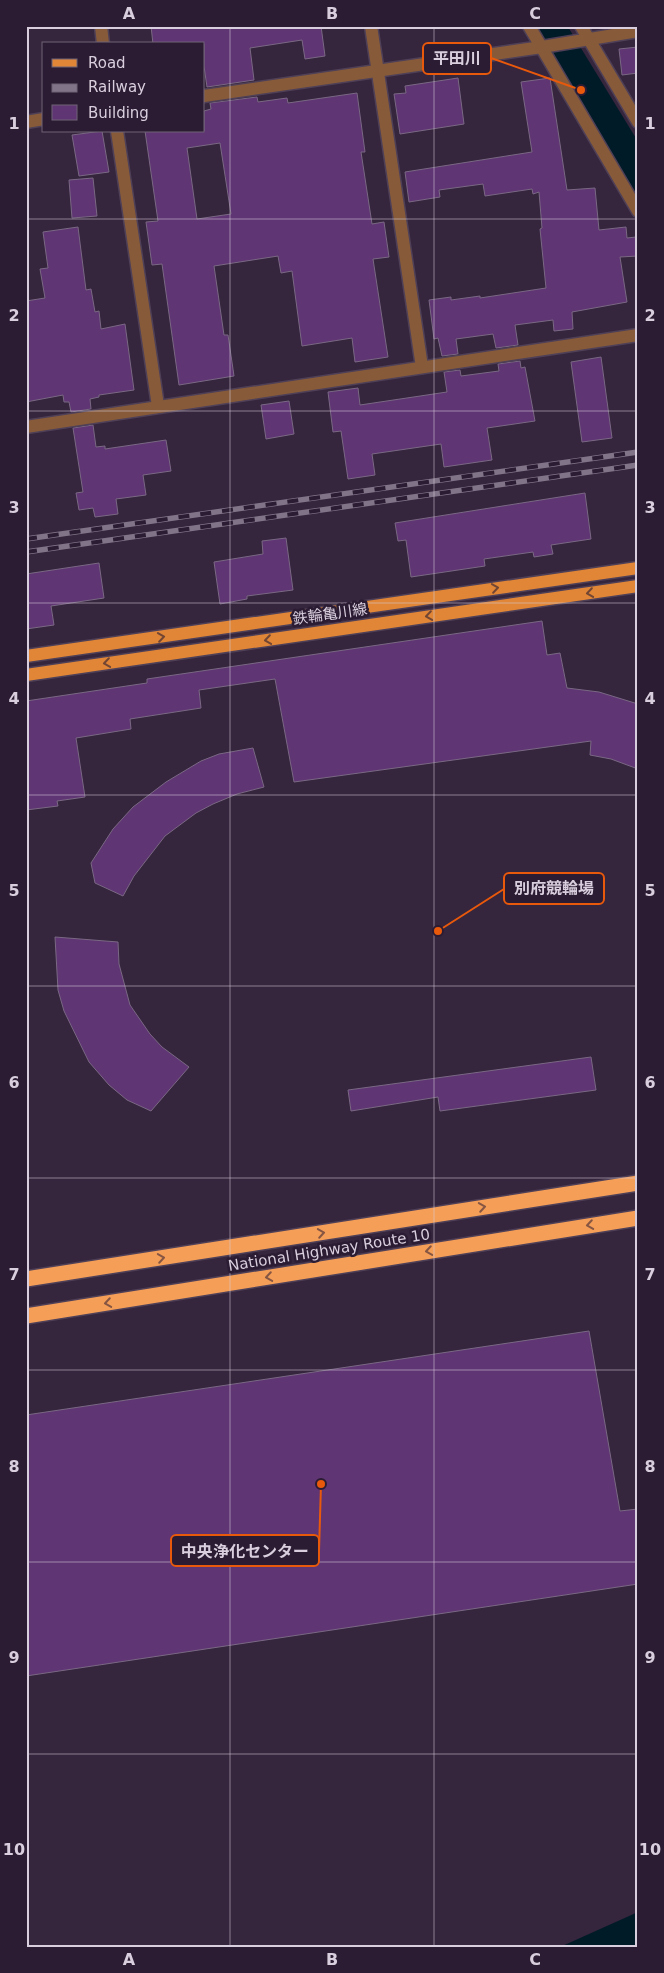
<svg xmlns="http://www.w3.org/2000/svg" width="664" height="1973" font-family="'DejaVu Sans','Noto Sans JP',sans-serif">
<rect width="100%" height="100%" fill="#35253d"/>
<!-- water -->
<polygon fill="#001b28" points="638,1912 638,1947 560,1947"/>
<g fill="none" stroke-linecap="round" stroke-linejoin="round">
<!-- river -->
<polyline stroke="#001b28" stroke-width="40" points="544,26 638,180"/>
</g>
<!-- building -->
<g fill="#5f3573" stroke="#7a6884" fill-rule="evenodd">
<polygon points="151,26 321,26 325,56 305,59 302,40 250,48 254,80 207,87 204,66 204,44 153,44"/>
<polygon points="638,47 638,73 622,75 619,49"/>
<polygon points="458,78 464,124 400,134 394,94 406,93 405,86"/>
<polygon points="550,78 567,190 595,188 599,230 626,227 627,238 636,237 638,256 620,257 627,302 572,312 573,329 554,331 553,320 515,325 518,345 496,348 493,334 456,339 458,354 442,356 438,338 434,339 429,300 451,297 451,300 480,296 480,298 546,288 540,229 542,228 539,192 533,194 532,189 485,196 483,184 439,190 440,197 409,202 405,172 532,152 521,82"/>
<path d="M357 93 365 152H361L372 224 384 222 389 257 373 259 388 357 355 362 352 338 302 346 292 271 281 273 278 256 214 266 224 335H228L234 376 179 385 162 264 152 265 146 222 158 221 145 131H204V111L211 109 210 103 257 97 258 102 287 98 288 103ZM220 143 231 214 197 219 187 148Z"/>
<polygon points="102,131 109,172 79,176 72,135"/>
<polygon points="93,178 97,216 72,218 69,180"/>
<polygon points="78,227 86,290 91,289 95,312 99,311 101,329 125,324 134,390 99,395 99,397 90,399 91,409 71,412 69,402 64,402 63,395 26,402 26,301 45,298 40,269 48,268 43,232"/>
<polygon points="601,357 612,438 582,442 571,362"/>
<polygon points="520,361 521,368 525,367 535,421 487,428 492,460 444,467 441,444 372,454 375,475 348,479 341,431 333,432 328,392 358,388 360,405 447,392 444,372 460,370 461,376 499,371 498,364"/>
<polygon points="289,401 294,434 266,439 261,405"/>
<polygon points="93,425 96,447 105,446 105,449 166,440 171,471 143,475 146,495 116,499 118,514 95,517 93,508 79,510 76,493 83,492 73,428"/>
<polygon points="585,493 591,539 551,545 553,554 534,557 533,552 484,559 485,566 411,577 406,540 398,541 395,523"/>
<polygon points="286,538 293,590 247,596 247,599 220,604 214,562 263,554 262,541"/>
<polygon points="99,563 104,598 51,606 54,625 26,629 26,574"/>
<polygon points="542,621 547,655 560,653 567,688 599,692 638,704 638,769 611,759 590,755 591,741 294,782 275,679 199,690 201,708 130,719 131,729 76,738 85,797 57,801 58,806 26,810 26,701 147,683 147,679"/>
<polygon points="253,748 264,787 237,794 213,804 196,813 165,836 134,876 123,896 95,883 91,863 113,829 133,807 166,782 201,761 219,754"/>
<polygon points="55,937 118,942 119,964 130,1005 150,1034 162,1047 189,1067 151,1111 127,1100 109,1085 89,1062 64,1011 58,990"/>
<polygon points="591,1057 596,1090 440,1111 438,1097 351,1111 348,1090"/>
<polygon points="589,1331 620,1511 638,1509 638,1584 26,1676 26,1415"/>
</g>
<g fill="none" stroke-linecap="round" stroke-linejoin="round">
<!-- minor casing -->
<g stroke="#4f4057" stroke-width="15">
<g id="minor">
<polyline points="101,26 103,44"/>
<polyline points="371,26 422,367"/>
<polyline points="529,26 638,211"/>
<polyline points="581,26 638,122"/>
<polyline points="204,96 542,47 638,31"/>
<polyline points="26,122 44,119"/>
<polyline points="117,131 158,406"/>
<polyline points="26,427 638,335"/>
</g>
</g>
<!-- major casing -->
<g stroke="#4f4057" stroke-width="15">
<g id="major">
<polyline points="26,656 638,568"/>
<polyline points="26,675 638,586"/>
</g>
</g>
<!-- highway casing -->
<g stroke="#4f4057" stroke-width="18">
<g id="highway">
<polyline points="26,1279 638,1183"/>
<polyline points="26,1316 638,1218"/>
</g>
</g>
<!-- minor -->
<use href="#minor" stroke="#875b39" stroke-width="12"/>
<!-- major -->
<use href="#major" stroke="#e08636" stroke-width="12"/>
<!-- highway -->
<use href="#highway" stroke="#f59e57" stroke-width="15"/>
<!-- rail casing -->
<g stroke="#817488" stroke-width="5.5">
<g id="rail">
<polyline points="26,539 638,452"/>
<polyline points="26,552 638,465"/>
</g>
</g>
<!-- rail -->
<use href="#rail" stroke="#2b1c33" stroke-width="4" stroke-dasharray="11" stroke-linecap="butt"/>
</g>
<!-- one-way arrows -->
<defs><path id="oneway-chevron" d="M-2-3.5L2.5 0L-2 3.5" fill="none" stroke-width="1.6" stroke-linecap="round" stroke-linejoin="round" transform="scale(1.25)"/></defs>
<g stroke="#734634">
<use href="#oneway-chevron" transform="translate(495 588) rotate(-8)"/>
<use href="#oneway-chevron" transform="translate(590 593) rotate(172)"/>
<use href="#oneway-chevron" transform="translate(429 616) rotate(172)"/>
<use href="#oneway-chevron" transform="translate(161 637) rotate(-8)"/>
<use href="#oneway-chevron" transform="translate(268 640) rotate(172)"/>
<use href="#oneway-chevron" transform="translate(107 663) rotate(172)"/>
</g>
<g stroke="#865643">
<use href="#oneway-chevron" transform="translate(482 1207) rotate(-9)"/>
<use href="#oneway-chevron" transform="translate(590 1225) rotate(171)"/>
<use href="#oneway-chevron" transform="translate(321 1233) rotate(-9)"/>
<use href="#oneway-chevron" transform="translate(429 1251) rotate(171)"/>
<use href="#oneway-chevron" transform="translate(161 1258) rotate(-9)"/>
<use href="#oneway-chevron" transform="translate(269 1277) rotate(171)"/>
<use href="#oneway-chevron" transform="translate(108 1303) rotate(171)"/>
</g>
<!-- grid -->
<path fill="none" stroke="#d8cedd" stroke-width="1" stroke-opacity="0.55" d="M230 26V1947M434 26V1947M26 219H638M26 411H638M26 603H638M26 795H638M26 986H638M26 1178H638M26 1370H638M26 1562H638M26 1754H638"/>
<g text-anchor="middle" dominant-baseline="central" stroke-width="5" stroke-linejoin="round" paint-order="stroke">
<!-- street labels -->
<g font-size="15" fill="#d8cedd" stroke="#2b1c33">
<text transform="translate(330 614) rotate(-8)">鉄輪亀川線</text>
<text transform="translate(329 1250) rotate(-9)">National Highway Route 10</text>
</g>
</g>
<!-- callouts -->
<path fill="none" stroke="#e8590c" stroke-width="2" d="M581 90L491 58M438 931L504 889M321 1484L319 1551"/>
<g fill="#e8590c" stroke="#2b1c33" stroke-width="2">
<circle cx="581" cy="90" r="5"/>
<circle cx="438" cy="931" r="5"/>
<circle cx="321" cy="1484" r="5"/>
</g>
<g fill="#2b1c33" stroke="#e8590c" stroke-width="2">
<rect x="423" y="43" width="68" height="31" rx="5"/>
<rect x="504" y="873" width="100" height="31" rx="5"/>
<rect x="171" y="1535" width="148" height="31" rx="5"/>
</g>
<g font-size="16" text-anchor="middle" font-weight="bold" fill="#d8cedd">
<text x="457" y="64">平田川</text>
<text x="554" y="894">別府競輪場</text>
<text x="245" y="1557">中央浄化センター</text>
</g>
<!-- border -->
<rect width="664" height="1973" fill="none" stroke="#2b1c33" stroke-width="55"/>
<!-- legend -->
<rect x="42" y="42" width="162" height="90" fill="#2b1c33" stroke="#706377"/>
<rect x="52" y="59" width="25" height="8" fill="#e08636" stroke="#706377"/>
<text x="88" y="68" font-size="15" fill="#d8cedd">Road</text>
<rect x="52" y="84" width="25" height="8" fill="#817488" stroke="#706377"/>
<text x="88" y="92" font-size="15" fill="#d8cedd">Railway</text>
<rect x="52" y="105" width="25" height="15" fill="#5f3573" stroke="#706377"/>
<text x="88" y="118" font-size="15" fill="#d8cedd">Building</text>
<rect x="28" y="28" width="608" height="1918" fill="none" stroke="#d8cedd" stroke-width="2"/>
<g font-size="16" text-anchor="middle" font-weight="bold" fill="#d8cedd">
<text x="129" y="19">A</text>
<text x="332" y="19">B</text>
<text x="535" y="19">C</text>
<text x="14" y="129">1</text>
<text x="650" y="129">1</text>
<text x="14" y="321">2</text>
<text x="650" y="321">2</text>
<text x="14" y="513">3</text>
<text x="650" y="513">3</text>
<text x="14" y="704">4</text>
<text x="650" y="704">4</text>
<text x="14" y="896">5</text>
<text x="650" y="896">5</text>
<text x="14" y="1088">6</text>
<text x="650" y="1088">6</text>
<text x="14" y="1280">7</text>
<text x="650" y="1280">7</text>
<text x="14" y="1472">8</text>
<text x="650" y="1472">8</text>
<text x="14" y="1663">9</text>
<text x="650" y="1663">9</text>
<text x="14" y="1855">10</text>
<text x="650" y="1855">10</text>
<text x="129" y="1965">A</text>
<text x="332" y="1965">B</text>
<text x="535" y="1965">C</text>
</g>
</svg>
